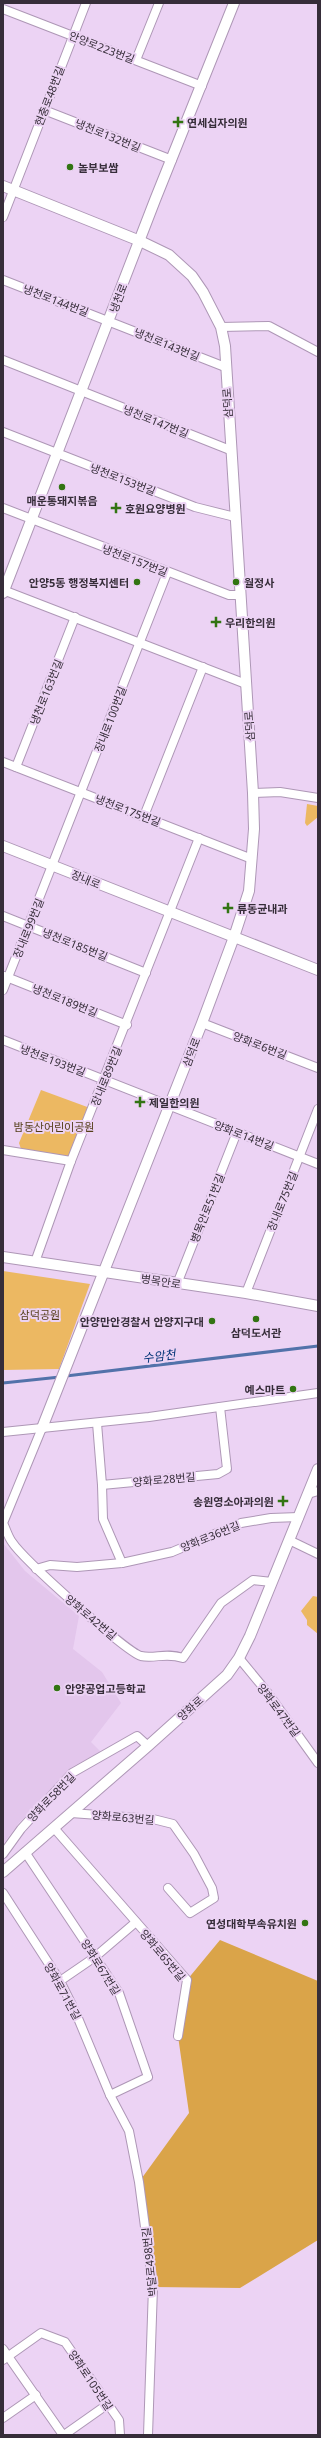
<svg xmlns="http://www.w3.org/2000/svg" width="321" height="2438" font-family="'Noto Sans','Noto Sans KR',sans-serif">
<rect width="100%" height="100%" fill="#ecd3f4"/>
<!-- built -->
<polygon fill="#e3c6ec" points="3,1543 25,1571 79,1616 73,1649 102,1672 121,1703 91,1742 101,1752 72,1767 19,1823 3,1844"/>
<!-- green -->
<g fill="#ecb862">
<polygon points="307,804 318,806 318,817 307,826 305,823"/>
<polygon points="41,1090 90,1108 70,1154 66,1158 21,1149 19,1143"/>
<polygon points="3,1271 90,1284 59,1369 3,1370"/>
<polygon points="313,1596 318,1597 318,1634 307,1625 307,1620 301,1611"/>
</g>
<!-- forest -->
<polygon fill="#daa449" points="220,1940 318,1981 318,2240 240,2288 153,2287 139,2182 189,2113 178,2036 187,1980"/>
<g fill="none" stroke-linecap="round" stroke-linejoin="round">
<!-- stream -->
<g stroke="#5272aa" stroke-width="3">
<polyline points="66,1376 318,1346"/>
<polyline points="3,1383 60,1377"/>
</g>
<!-- minor casing -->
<g stroke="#ae97b6" stroke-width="10">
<g id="minor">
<polyline points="3,9 202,86"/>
<polyline points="136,60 159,3"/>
<polyline points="44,110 172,160"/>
<polyline points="3,217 86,3"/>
<polyline points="3,280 225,367"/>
<polyline points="221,327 269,326 318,352"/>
<polyline points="3,360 230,450"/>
<polyline points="3,432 195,507 235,517"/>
<polyline points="3,508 229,595 239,595"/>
<polyline points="3,590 246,684"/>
<polyline points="3,762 252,859"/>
<polyline points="16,767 75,617"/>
<polyline points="253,793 280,792 318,798"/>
<polyline points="144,816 203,667"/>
<polyline points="3,916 146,973"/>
<polyline points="4,976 127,1025"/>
<polyline points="3,990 167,573"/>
<polyline points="202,1023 318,1068"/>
<polyline points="3,1040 318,1164"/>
<polyline points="3,1150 71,1161"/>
<polyline points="35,1262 71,1161 199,838"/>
<polyline points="177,1284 237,1132"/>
<polyline points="246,1293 318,1109"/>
<polyline points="97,1423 102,1485 218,1474 227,1469 220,1407"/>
<path d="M42 1428 3 1523C6 1529 8 1537 12 1542 23 1559 126 1652 141 1656 155 1659 166 1652 183 1658L221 1603 253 1580 272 1582"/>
<polyline points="3,1432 149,1417 318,1393"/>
<polyline points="102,1485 103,1519 122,1563"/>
<polyline points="308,1494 318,1491"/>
<polyline points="289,1540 318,1554"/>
<polyline points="36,1569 50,1565 77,1567 122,1563 172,1552 241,1523 271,1518 299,1517"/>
<polyline points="239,1658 267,1692 318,1763"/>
<polyline points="71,1813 153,1819 173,1824 194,1854 212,1888 214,1898 190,1913 168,1888"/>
<polyline points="54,1828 187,1980 178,2036"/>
<polyline points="25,1852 119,1993 148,2077 110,2095"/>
<polyline points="3,1854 21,1829 72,1773 137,1736 148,1746"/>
<polyline points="3,1893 60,1981 75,2011 110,2095 129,2131 139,2182 153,2287 148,2435"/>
<polyline points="60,1981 95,1957 136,1922"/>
<polyline points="3,2349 63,2435"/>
<polyline points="3,2360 41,2333 65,2342 119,2420 120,2435"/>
<polyline points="3,2418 36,2395"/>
<polyline points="64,2435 108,2404"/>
</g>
</g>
<!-- tertiary casing -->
<g stroke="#ae97b6" stroke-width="12">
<g id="tertiary">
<polyline points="3,186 140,241 169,255 192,276 203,292 221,327 225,346 253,793 254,829 249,891 234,937 202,1023 42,1428"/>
<polyline points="3,593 155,200 234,3"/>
<polyline points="3,846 318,970"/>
<polyline points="3,1257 246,1293 318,1306"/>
<polyline points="3,1872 148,1746 227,1675 239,1658 250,1636 318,1469"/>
</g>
</g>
<!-- minor -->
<use href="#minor" stroke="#fff" stroke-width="8"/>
<!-- tertiary -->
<use href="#tertiary" stroke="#fff" stroke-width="10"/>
</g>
<!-- markers -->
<g fill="#327412" stroke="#ecd3f4" stroke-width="1.5">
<path d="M176 116h4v4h4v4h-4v4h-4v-4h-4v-4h4z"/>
<circle cx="70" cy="167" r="4"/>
<circle cx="62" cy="487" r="4"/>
<path d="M114 502h4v4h4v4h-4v4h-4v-4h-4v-4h4z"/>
<circle cx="137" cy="582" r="4"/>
<circle cx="236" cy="582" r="4"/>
<path d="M214 616h4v4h4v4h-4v4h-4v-4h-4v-4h4z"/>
<path d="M226 902h4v4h4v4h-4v4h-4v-4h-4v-4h4z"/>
<path d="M138 1096h4v4h4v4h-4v4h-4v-4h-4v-4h4z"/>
<circle cx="256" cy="1319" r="4"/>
<circle cx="212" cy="1321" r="4"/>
<circle cx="293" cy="1389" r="4"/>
<path d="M281 1495h4v4h4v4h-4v4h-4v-4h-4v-4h4z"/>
<circle cx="57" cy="1688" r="4"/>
<circle cx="305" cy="1923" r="4"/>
</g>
<g text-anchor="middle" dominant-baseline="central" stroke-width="4" stroke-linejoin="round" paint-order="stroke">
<!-- street labels -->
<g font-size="11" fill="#362d39" stroke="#ecd3f4">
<text transform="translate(102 47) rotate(21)">안양로223번길</text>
<text transform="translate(49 96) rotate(-69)">현충로48번길</text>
<text transform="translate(108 135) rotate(22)">냉천로132번길</text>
<text transform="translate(118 298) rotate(-69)">냉천로</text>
<text transform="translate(56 300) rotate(21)">냉천로144번길</text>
<text transform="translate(167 344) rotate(22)">냉천로143번길</text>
<text transform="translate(227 403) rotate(-94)">삼덕로</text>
<text transform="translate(156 421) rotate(22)">냉천로147번길</text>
<text transform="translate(123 479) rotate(21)">냉천로153번길</text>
<text transform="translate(135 560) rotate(21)">냉천로157번길</text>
<text transform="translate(46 692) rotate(-68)">냉천로163번길</text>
<text transform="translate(110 719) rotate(-69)">장내로100번길</text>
<text transform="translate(249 726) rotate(-94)">삼덕로</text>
<text transform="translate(128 810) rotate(21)">냉천로175번길</text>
<text transform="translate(86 879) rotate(22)">장내로</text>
<text transform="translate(28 928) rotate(-68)">장내로99번길</text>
<text transform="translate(75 944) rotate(22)">냉천로185번길</text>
<text transform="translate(65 1000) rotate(22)">냉천로189번길</text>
<text transform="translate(260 1045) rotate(21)">양화로6번길</text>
<text transform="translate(191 1052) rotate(-69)">삼덕로</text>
<text transform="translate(53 1060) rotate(21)">냉천로193번길</text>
<text transform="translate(106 1076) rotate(-68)">장내로89번길</text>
<text transform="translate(244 1135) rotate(21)">양화로14번길</text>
<text transform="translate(282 1201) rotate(-68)">장내로75번길</text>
<text transform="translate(207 1208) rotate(-68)">병목안로51번길</text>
<text transform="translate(161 1281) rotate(9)">병목안로</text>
<text transform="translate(164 1479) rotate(-5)">양화로28번길</text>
<text transform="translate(210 1536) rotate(-22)">양화로36번길</text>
<text transform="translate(91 1617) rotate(40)">양화로42번길</text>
<text transform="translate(190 1708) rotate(-42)">양화로</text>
<text transform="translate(279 1710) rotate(53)">양화로47번길</text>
<text transform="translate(51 1797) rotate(-46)">양화로58번길</text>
<text transform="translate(123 1817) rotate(5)">양화로63번길</text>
<text transform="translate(163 1955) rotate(50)">양화로65번길</text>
<text transform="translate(101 1967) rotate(58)">양화로67번길</text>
<text transform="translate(63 1991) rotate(61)">양화로71번길</text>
<text transform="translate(149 2262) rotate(-96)">박달로498번길</text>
<text transform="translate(91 2380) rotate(56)">양화로105번길</text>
</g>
<!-- poi labels -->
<g font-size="11" font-weight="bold" fill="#362d39" stroke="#ecd3f4" text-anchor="start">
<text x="187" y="122">연세십자의원</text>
<text x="78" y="167">놀부보쌈</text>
<text x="62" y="500" text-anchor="middle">매운통돼지볶음</text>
<text x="125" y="508">호원요양병원</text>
<text x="129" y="582" text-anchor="end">안양5동 행정복지센터</text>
<text x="244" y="582">월정사</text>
<text x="225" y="622">우리한의원</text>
<text x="237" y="908">류동균내과</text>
<text x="149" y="1102">제일한의원</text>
<text x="204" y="1321" text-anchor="end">안양만안경찰서 안양지구대</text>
<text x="256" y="1332" text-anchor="middle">삼덕도서관</text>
<text x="285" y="1389" text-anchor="end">예스마트</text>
<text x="274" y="1501" text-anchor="end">송원영소아과의원</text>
<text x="65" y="1688">안양공업고등학교</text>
<text x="297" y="1923" text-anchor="end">연성대학부속유치원</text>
</g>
<!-- park labels -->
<g font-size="11" fill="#543e18" stroke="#ecd3f4">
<text x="54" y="1126">밤동산어린이공원</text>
<text x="40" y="1314">삼덕공원</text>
</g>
<!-- water labels -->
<g font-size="12" font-style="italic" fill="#033577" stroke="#ecd3f4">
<text transform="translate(159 1356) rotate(-7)">수암천</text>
</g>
</g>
<!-- border -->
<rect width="321" height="2438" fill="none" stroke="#362d39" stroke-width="8"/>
</svg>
